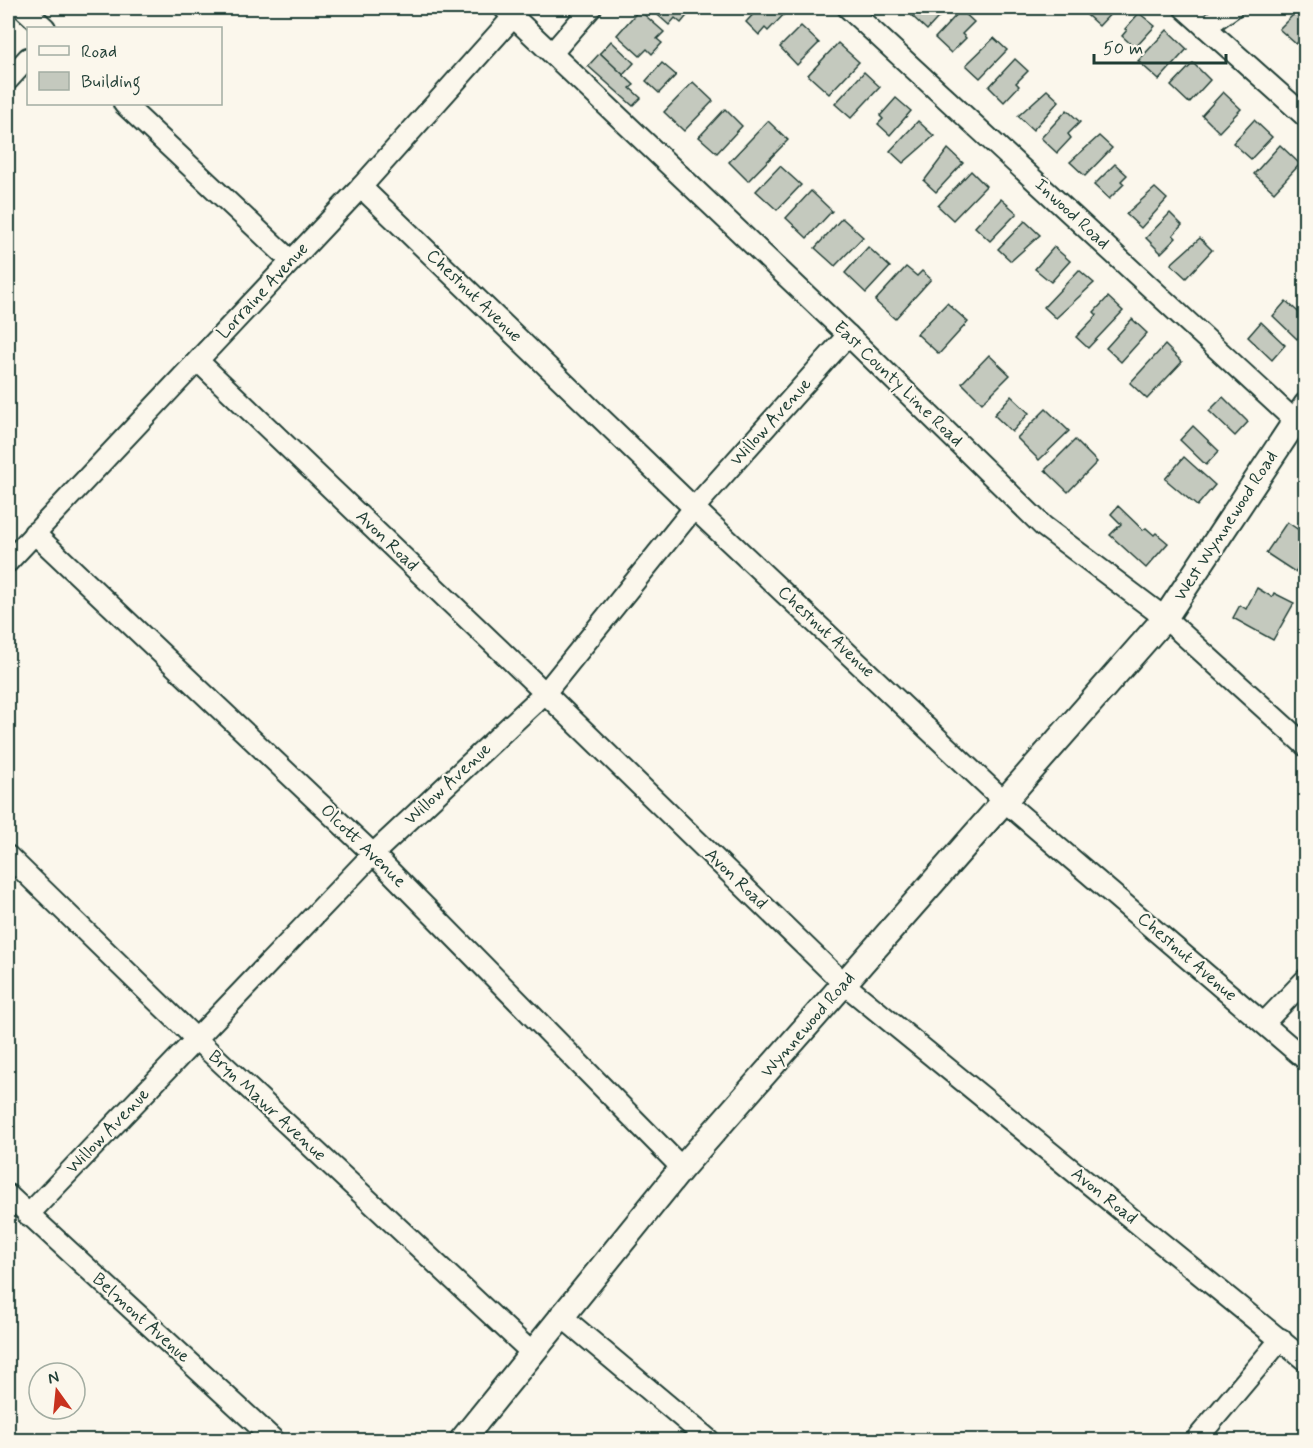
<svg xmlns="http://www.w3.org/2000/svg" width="1313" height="1448" font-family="Mynerve,sans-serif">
<rect width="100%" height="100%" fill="#fbf7ec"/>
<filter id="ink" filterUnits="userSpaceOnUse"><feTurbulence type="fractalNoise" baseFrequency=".0167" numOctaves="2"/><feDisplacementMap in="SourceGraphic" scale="12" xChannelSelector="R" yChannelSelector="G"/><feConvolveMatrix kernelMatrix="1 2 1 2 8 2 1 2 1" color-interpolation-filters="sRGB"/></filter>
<g filter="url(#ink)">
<!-- building -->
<g fill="#c4c9be" stroke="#1f3d34" stroke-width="1.5">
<polygon points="650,8 686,8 690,12 681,23 675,18 669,25"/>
<polygon points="759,8 790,8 768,31 765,28 759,35 746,22"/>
<polygon points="919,8 947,8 927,30 912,16"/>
<polygon points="1079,8 1116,8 1099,26"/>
<polygon points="639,10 664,32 657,39 662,43 652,54 647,49 640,56 617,35"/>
<polygon points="961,10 974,22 962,34 966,38 951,53 935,38"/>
<polygon points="1297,11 1306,20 1306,34 1296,44 1279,29"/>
<polygon points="1139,13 1155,26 1135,48 1122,36 1127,30 1125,29"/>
<polygon points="801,26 819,43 797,65 780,47"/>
<polygon points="1167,30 1187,49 1159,80 1138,61"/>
<polygon points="994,38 1007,50 980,78 966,65"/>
<polygon points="611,41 634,63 623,75 600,53"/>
<polygon points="838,43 859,62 829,94 808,75"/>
<polygon points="600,53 634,85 630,88 641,98 633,106 588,66"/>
<polygon points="1015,59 1028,71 1016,83 1019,86 1004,102 989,87"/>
<polygon points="662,63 676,75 659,93 646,81"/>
<polygon points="1193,63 1210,80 1189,103 1171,86"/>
<polygon points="864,72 880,87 851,118 835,104"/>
<polygon points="693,82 713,101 684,131 664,112"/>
<polygon points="1047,90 1059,101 1033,130 1018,116"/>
<polygon points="1223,92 1241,109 1219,132 1202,115"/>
<polygon points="896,98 911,111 890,135 878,124 883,119 880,116"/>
<polygon points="725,109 742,126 717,153 699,137"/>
<polygon points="1067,110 1080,122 1068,134 1071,138 1057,153 1041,138"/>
<polygon points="1254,120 1272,137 1251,159 1233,143"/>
<polygon points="768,121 788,140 748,181 729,162"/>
<polygon points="918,121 934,136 903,163 890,151"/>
<polygon points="1099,136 1112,148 1085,176 1070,162"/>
<polygon points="1280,145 1300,164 1274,192 1254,174"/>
<polygon points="948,149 963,163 936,192 924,181"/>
<polygon points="1115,164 1127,175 1121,181 1124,184 1109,199 1094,185"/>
<polygon points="780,166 801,185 777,210 756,191"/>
<polygon points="971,171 986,186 953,220 938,206"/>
<polygon points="1155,188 1167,199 1141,228 1126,214"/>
<polygon points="811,191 832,211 807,238 786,218"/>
<polygon points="1001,199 1017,213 990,241 975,227"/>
<polygon points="1170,213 1182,225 1173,235 1176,238 1161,253 1146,238"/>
<polygon points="842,218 863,237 835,266 815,248"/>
<polygon points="1025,221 1040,235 1011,261 998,249"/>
<polygon points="1200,238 1212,250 1186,278 1171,264"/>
<polygon points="868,247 890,267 866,293 845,273"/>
<polygon points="1054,247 1070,261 1051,282 1035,269"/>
<polygon points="906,267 917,276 922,271 931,279 895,319 875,301"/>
<polygon points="1079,270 1094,283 1056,318 1044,307"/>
<polygon points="1108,297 1123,311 1088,348 1076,337 1097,315 1094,312"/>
<polygon points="1286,301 1306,319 1306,330 1297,339 1273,316"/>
<polygon points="947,303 968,322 939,354 917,334"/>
<polygon points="1132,319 1147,333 1121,362 1106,348"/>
<polygon points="1261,322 1285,345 1272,360 1248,337"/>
<polygon points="1165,345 1182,362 1147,399 1130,383"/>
<polygon points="989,355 1010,375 982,403 962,383"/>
<polygon points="1011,396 1029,413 1012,432 994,415"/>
<polygon points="1223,397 1248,422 1235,436 1209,411"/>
<polygon points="1046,409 1069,431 1039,460 1017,438"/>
<polygon points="1193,426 1219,451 1206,465 1180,440"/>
<polygon points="1075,440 1097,462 1068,492 1045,470"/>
<polygon points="1184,457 1215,485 1197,506 1165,479"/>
<polygon points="1118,506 1143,530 1146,528 1154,535 1156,533 1168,543 1146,568 1110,535 1121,524 1111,514"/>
<polygon points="1287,522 1306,535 1306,564 1302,562 1295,572 1266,553"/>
<polygon points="1257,588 1272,597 1274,593 1294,603 1273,640 1233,618 1240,605 1246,609"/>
</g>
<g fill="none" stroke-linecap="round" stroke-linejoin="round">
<!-- minor casing -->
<g stroke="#1f3d34" stroke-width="24">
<g id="minor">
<polyline points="23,8 45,28"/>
<polyline points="504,8 848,335 1043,526 1165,618 1306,746"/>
<polyline points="848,8 1295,421"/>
<polyline points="1184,8 1306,117"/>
<polyline points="1205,27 1232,8"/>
<polyline points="553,52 591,8"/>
<polyline points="8,80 28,58"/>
<polyline points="124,104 290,260"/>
<polyline points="361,187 694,508 1003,800 1306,1060"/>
<polyline points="198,361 545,693 844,984 1306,1361"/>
<polyline points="34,533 373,854 682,1168"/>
<polyline points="8,562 361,187 514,16"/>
<polyline points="8,856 196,1039 531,1352"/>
<polyline points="1264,1023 1306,979"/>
<polyline points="8,1195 274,1440"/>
<polyline points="28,1215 373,854 545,693 694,508 848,335"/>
<polyline points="560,1315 709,1440"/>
<polyline points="1196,1440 1281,1339"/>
</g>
</g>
<!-- major casing -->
<g stroke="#1f3d34" stroke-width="28">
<polyline id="major" points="462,1440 682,1168 1165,618 1306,405"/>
</g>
<!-- minor -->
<use href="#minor" stroke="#fbf7ec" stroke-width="20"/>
<!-- major -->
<use href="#major" stroke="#fbf7ec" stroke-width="24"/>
</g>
</g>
<g text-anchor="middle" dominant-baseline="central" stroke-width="4.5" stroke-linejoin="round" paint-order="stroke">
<!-- street labels -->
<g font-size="18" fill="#1f3d34" stroke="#fbf7ec">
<text transform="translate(1072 214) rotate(43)">Inwood Road</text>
<text transform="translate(263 291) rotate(-47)">Lorraine Avenue</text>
<text transform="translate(474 296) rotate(44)">Chestnut Avenue</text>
<text transform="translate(898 384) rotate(44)">East County Line Road</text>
<text transform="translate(771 422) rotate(-48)">Willow Avenue</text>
<text transform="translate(1226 526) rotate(-57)">West Wynnewood Road</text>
<text transform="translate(387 541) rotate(44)">Avon Road</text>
<text transform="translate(826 632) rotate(43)">Chestnut Avenue</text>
<text transform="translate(448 784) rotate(-43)">Willow Avenue</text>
<text transform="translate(363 846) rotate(44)">Olcott Avenue</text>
<text transform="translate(736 879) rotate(44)">Avon Road</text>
<text transform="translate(1187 957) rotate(41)">Chestnut Avenue</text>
<text transform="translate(808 1025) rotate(-49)">Wynnewood Road</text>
<text transform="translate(267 1106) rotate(43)">Bryn Mawr Avenue</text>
<text transform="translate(108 1131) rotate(-46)">Willow Avenue</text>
<text transform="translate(1104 1196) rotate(39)">Avon Road</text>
<text transform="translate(141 1318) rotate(42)">Belmont Avenue</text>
</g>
</g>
<!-- margin -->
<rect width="1313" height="1448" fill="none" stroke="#fbf7ec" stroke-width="30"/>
<rect x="15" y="15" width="1283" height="1418" fill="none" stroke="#1f3d34" stroke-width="2" filter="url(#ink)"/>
<!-- legend -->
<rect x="27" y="27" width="195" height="78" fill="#fbf7ec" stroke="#a3ada2" stroke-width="1.5"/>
<rect x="39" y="46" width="30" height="9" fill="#fbf7ec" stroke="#a3ada2" stroke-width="1.5"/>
<text x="81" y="57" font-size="18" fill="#1f3d34">Road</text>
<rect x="39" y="72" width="30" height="18" fill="#c4c9be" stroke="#a3ada2" stroke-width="1.5"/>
<text x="81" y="87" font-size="18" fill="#1f3d34">Building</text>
<!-- north arrow -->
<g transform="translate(57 1391) rotate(345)"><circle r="28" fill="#fbf7ec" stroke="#a3ada2" stroke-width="1.5"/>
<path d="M0-4.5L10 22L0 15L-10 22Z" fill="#c8321e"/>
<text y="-9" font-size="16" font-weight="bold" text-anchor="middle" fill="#1f3d34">N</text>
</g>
<!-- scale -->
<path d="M1094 54v9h132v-9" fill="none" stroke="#1f3d34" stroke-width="3"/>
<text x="1103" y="54" font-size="18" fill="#1f3d34" stroke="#fbf7ec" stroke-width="4.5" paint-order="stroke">50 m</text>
</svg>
